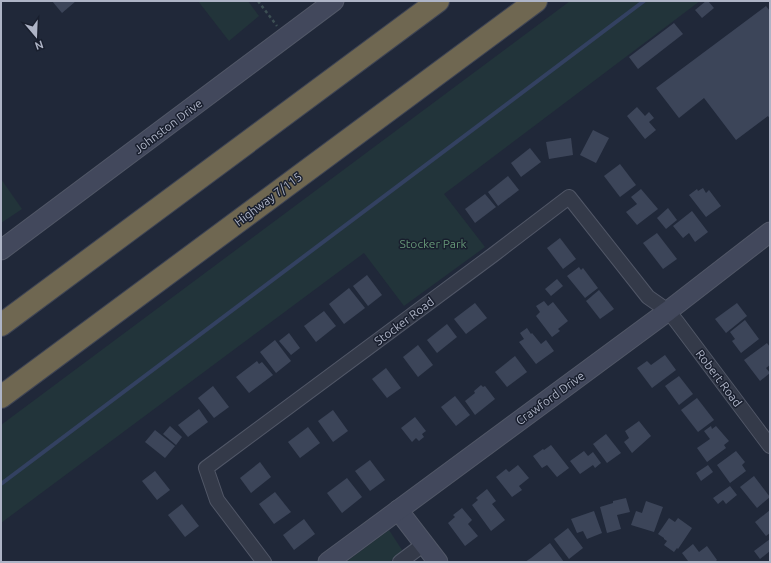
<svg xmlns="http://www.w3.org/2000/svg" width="771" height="563" font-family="Ubuntu,sans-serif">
<rect width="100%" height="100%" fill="#202839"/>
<!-- green -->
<g fill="#22343a">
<polygon points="198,1 248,1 259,16 229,41"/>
<polygon points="570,1 700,1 444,194 485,247 404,306 364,253 1,523 1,425"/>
<polygon points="1,179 22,209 1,223"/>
<polygon points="389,530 402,550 399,555 389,562 346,562"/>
</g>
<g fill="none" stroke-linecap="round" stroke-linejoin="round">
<!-- stream -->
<polyline stroke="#334161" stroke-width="4" points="1,484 644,1"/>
</g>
<!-- building -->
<g fill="#3c4559">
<polygon points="52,1 76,1 62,13"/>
<polygon points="706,1 708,1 714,8 702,18 695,10"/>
<polygon points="766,6 770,11 770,119 768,116 736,140 704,98 679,118 656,88"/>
<polygon points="674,23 683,34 638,69 629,57"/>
<polygon points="637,107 645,116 649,112 654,118 649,122 656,130 645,139 627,116"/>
<polygon points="593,130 609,138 596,163 580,155"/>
<polygon points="571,138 573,155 549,159 546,142"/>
<polygon points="530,148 541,162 521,177 511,163"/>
<polygon points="620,164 636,185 620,197 604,176"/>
<polygon points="508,176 519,190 498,206 488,192"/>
<polygon points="703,188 706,193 709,190 721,206 706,217 689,195 697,189 698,191"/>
<polygon points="641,189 658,209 637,225 626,212 637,204 631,197"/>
<polygon points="485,194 496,207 475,223 465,209"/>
<polygon points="668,208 677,220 666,229 657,218"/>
<polygon points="692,211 708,232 695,242 689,233 683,238 673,226"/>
<polygon points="657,233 677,259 663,269 643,243"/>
<polygon points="560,238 576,259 563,269 547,248"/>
<polygon points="579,267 581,270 583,268 598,288 585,298 567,276"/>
<polygon points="367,275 382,295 368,306 353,286"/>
<polygon points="557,279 563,286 551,296 545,289"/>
<polygon points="349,288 365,308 344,324 329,304"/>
<polygon points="599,290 614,309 600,319 586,301"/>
<polygon points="544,301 548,306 553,302 568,321 558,329 560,331 552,337 536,316 540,312 536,306"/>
<polygon points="475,303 487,318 466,334 454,319"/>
<polygon points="737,303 747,316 726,333 715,319"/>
<polygon points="324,311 336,326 316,342 304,326"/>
<polygon points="745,320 759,339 741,353 732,341 735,339 730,332"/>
<polygon points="447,324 457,337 437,353 427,340"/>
<polygon points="527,328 531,334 532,333 541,344 546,340 554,351 536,364 519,342 524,339 520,333"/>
<polygon points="289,333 300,348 291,355 279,341"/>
<polygon points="275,340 291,361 276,373 260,352"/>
<polygon points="767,343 770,347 770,365 766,368 770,373 760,381 744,360"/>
<polygon points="418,345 433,365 418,377 403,357"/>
<polygon points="665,355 676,370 652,388 637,368 647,361 651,365"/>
<polygon points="515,356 527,372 507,387 495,372"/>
<polygon points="257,361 259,364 262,362 273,375 249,393 236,377"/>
<polygon points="386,368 401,388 387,398 372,379"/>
<polygon points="679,376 693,394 679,405 665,386"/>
<polygon points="481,385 483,387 485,386 495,399 475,415 465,401 475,393 474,391"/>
<polygon points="213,386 229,407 214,418 198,398"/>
<polygon points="455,396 470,415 456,426 441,407"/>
<polygon points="697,398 714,420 698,432 681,410"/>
<polygon points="199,409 208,422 188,437 178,425"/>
<polygon points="333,410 348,431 333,442 318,421"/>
<polygon points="415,417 426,431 422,434 424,437 419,441 416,438 412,442 401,428"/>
<polygon points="639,421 651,436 632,453 624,442 629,438 625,431"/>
<polygon points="170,426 182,437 176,445 163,434"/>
<polygon points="711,426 712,429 716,426 729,441 724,445 726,448 707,462 697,448 710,439 704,431"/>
<polygon points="308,427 320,443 300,458 288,442"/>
<polygon points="155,430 175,446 165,458 145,442"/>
<polygon points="606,434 621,453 607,463 593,444"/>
<polygon points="551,445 569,468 557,477 547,465 542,468 533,456 543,449 544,450"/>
<polygon points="584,451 588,456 593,452 601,463 595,468 593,465 580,474 570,461"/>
<polygon points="736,451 745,462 742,465 746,471 730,483 717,465"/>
<polygon points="370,460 385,480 370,491 355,471"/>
<polygon points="260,462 271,477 251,493 240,478"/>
<polygon points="518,465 529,478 519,486 522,490 512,497 496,477 506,469 509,472"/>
<polygon points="708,465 713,472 701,481 696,473"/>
<polygon points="155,471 170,490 157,500 142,481"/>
<polygon points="754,476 770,497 757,508 740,487"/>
<polygon points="347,478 362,497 342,513 327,493"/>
<polygon points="730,486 737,495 726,504 723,500 718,504 713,498"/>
<polygon points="487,489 496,501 492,504 505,520 491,531 472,505 478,500 476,498"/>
<polygon points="275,492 291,512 274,524 259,504"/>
<polygon points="626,498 630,512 617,515 621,529 607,533 600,507 613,503 613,501"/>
<polygon points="646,501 663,507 654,532 631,525 636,511 642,513"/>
<polygon points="182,504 199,526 185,537 168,515"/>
<polygon points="462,508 472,520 468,524 478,536 465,546 448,523 455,517 453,515"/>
<polygon points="770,510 770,533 766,536 755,522"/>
<polygon points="594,511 602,533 587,539 583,531 577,533 571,519"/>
<polygon points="669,518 675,522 678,518 692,528 678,549 677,548 674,552 664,545 667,541 664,539 664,538 658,534"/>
<polygon points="304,519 315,534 294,550 283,535"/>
<polygon points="568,528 583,548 569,559 554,539"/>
<polygon points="770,539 770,551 760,559 754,551"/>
<polygon points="550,543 564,562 525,562 531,558"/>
<polygon points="693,544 699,552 707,546 717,560 715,562 686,562 688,561 682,553"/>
</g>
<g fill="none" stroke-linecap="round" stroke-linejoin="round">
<!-- street casing -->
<g stroke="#515767" stroke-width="16">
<g id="street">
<polyline points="264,562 217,500 206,468 493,255 569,197 648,297 668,311 677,322 770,446"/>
<polyline points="400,562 424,544"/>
</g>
</g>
<!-- secondary casing -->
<g stroke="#515767" stroke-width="21">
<g id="secondary">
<polyline points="1,250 334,1"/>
<polyline points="398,510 438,562"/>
<polyline points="328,562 668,311 770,232"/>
</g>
</g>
<!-- highway casing -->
<g stroke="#3e4454" stroke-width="24">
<g id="highway">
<polyline points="1,325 438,1"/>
<polyline points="1,397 536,1"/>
</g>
</g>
<!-- path -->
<polyline stroke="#3d5054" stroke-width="2.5" stroke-dasharray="3 3" stroke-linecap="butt" points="258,1 277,26"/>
<!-- street -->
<use href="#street" stroke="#343a49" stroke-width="14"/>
<!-- secondary -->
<use href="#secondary" stroke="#42485c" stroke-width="19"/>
<!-- highway -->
<use href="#highway" stroke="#6f6751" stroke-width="22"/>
</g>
<g text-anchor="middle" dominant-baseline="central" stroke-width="3" stroke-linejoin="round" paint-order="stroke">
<!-- street labels -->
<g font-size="12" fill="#aeb4c6" stroke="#191f2e">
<text transform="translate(168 126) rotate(-37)">Johnston Drive</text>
<text transform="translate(268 199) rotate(-37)">Highway 7/115</text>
<text transform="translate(404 321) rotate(-37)">Stocker Road</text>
<text transform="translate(719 378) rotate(53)">Robert Road</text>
<text transform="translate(550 398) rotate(-36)">Crawford Drive</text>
</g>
<!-- park labels -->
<g font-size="12" fill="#659777" stroke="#191f2e">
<text x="433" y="243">Stocker Park</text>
</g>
</g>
<!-- border -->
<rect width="771" height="563" fill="none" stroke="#aeb4c6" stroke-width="4"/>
<!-- north arrow -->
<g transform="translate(36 36) rotate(161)" stroke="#191f2e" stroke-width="3" paint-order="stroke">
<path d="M0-3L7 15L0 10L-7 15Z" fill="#aeb4c6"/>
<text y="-6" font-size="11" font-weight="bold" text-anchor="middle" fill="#aeb4c6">N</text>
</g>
</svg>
